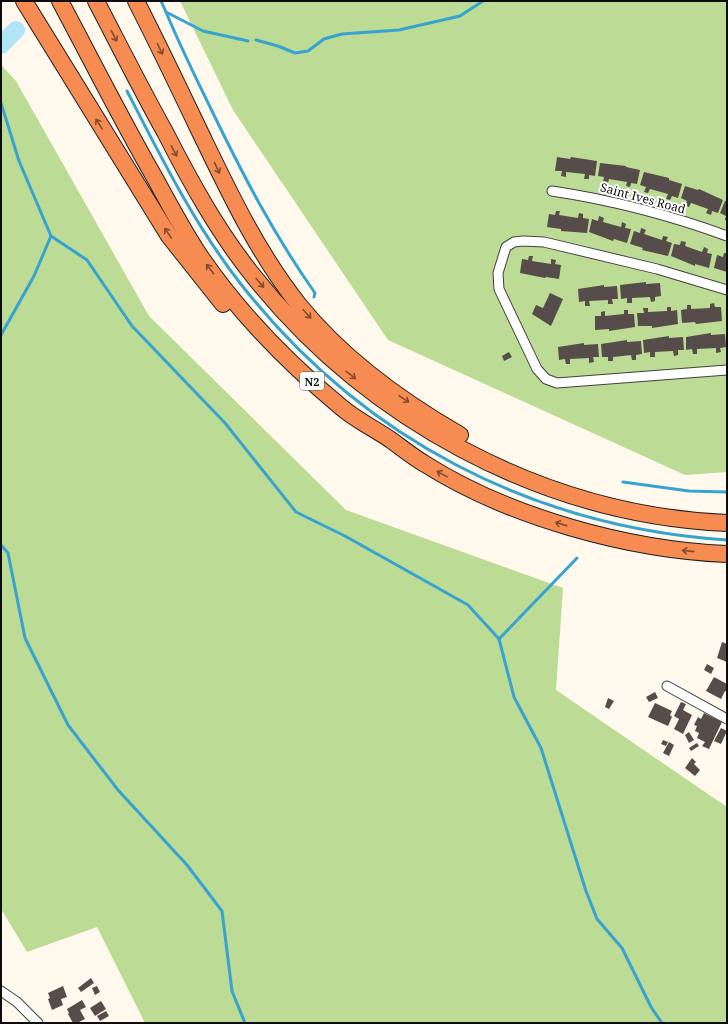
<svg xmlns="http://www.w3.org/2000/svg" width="728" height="1024" font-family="'Noto Serif',serif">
<rect width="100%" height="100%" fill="#fff9ed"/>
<!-- forest -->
<g fill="#bcdb95">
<polygon points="180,1 727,1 727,472 685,475 388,340 233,110"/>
<polygon points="1,65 16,81 149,316 346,510 563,588 556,690 727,807 727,1023 145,1023 97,927 27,952 1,909"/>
</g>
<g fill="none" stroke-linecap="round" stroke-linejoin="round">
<!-- stream -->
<g stroke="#36a3d0" stroke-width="3">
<polyline points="161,1 166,12 203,31 248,41"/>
<path d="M166 12C180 46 196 78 212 111 243 175 274 235 315 293L314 297"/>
<polyline points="256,40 278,46 295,53 308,51 324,39 342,34 399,30 460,16 483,1"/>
<path d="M127 91C161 157 194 224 240 283 361 438 532 527 727 540"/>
<polyline points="1,103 19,161 51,236 87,260 132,326 225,423 296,512 345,536 468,605 499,639 514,697 541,748 586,891 597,919 622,948 651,1007 662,1023"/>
<polyline points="1,335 34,276 51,236"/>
<polyline points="623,482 689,491 727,492"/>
<polyline points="1,545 8,553 25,638 68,725 118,790 187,865 222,911 232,991 245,1023"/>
<polyline points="499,639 577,558"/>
</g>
<!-- river -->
<polyline stroke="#b0e4f7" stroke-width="18" points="1,45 16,30"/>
</g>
<!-- building -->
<g fill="#564c49">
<polygon points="557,157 570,159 571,157 597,161 595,176 589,175 589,179 584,179 585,174 566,172 566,177 561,176 562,171 555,171"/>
<polygon points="600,163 626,166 626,167 640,170 637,184 631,183 630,187 626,186 627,182 609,179 608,183 603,182 604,177 598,176"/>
<polygon points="644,172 669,178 669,180 682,184 678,198 672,196 670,200 666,199 668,194 650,189 648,193 644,192 646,187 640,185"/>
<polygon points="685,186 698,190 699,189 723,200 718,213 712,211 711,215 706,213 708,209 691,203 689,207 685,205 687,201 681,198"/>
<polygon points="725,201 727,201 727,221 725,220 726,216 720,213"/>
<polygon points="556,211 560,211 559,215 578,218 579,213 583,214 583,218 589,219 587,233 561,231 561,229 547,227 549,214 555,215"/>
<polygon points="599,216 604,218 603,222 621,227 622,222 626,224 625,228 631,229 627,243 614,239 613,241 589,232 592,219 598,221"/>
<polygon points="641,228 646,230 644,234 662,240 663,236 668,237 666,241 672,243 668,256 642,250 643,248 630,244 634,231 640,233"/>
<polygon points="681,241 686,242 685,246 702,252 704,247 708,249 707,253 712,254 709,268 695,264 695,266 671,256 674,244 680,245"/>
<polygon points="724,253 727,253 727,272 714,268 717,255 723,257"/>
<polygon points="529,256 533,256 532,261 551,264 551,259 556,260 555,264 561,265 559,279 546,277 545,278 520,273 522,259 528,260"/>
<polygon points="646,282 646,284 660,283 661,296 655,297 655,301 651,302 650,297 632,298 632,303 627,303 627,298 621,299 620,285"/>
<polygon points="604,285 604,287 617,286 618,299 612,299 613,304 608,304 608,300 589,301 590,306 585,306 585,301 579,302 578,289"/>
<polygon points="550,293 563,299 551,326 532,314 536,305 543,308"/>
<polygon points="714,303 715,307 721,307 722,321 696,324 695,322 682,323 681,310 687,309 687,305 691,305 691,309 710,308 710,304"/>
<polygon points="667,307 671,307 671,311 677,310 678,324 652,328 652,326 638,326 637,313 644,313 643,308 648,308 648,312 667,311"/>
<polygon points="624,310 628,310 628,314 634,314 635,327 609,331 609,329 595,330 595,316 601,316 601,312 605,311 605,316 624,314"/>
<polygon points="711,333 711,335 725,334 726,347 720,348 721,352 716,353 716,348 697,349 697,354 693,354 692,349 686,350 686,337"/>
<polygon points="669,336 669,338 683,337 684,350 678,350 678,355 674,356 673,351 655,352 655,357 650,357 650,352 644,353 643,340"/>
<polygon points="627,340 627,342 641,341 642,354 636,355 636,360 632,360 631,355 613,357 613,361 608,361 608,357 602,357 601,344"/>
<polygon points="584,343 584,345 598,344 599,357 593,357 594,362 589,363 589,358 570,359 570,364 566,364 565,359 559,360 558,347"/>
<polygon points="509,352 512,357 504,361 502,356"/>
<polygon points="722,642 727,644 727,662 717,658"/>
<polygon points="707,664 714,668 711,674 704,670"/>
<polygon points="714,677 727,684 727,692 725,691 721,699 706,691"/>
<polygon points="655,692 658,698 649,702 646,697"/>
<polygon points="608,698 614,701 609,709 605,707"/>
<polygon points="681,702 686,704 683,710 692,715 683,734 674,729 679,719 674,716"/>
<polygon points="655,703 672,711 670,715 672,717 668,726 648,717"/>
<polygon points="704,713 722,722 709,749 702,746 705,742 697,738 699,733 695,731 697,726 694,725 698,717 701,719"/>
<polygon points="721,728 727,731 721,744 714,741"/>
<polygon points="689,732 694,740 689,743 685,735"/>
<polygon points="663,740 668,742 666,746 661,744"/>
<polygon points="669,742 674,745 669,756 663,753"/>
<polygon points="697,743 699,746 691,751 689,748"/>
<polygon points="692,758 696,762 694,764 700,770 695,776 685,768"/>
<polygon points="91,978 94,983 81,992 78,988"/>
<polygon points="63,986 67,997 61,999 63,1005 52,1010 48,999 50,998 48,993"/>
<polygon points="97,986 100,992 95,995 92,988"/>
<polygon points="82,1000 86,1007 80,1010 85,1019 77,1023 73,1023 68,1014 69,1013 67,1009"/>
<polygon points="101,1001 106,1009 95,1016 90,1008"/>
<polygon points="106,1011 109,1016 100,1021 97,1016"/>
</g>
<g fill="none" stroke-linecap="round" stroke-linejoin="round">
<!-- street casing -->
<g stroke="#404040" stroke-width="11">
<g id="street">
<path d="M552 191C612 200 670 215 727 236"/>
<polyline points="727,290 657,269 544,242 523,241 514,242 506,247 498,273 499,289 537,369 546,379 557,383 727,370"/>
<polyline points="667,686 727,719"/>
<polyline points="1,991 17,1002 38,1023"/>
</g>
</g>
<!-- highway casing -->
<g stroke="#1e1e1e" stroke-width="18">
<g id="highway">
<polyline points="24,1 169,236 223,304"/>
<path d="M60 1C92 61 122 121 156 180 170 206 184 232 200 256 239 313 288 363 341 407 356 420 375 429 391 440 402 448 413 457 425 464 509 517 628 550 727 554"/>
<path d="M96 1C119 45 141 89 165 132 190 181 217 230 251 273 365 418 542 515 727 523"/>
<path d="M136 1C158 44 179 88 200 132 229 192 257 252 299 305 342 358 401 401 460 435"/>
</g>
</g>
<!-- street -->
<use href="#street" stroke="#fff" stroke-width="9"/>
<!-- highway -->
<use href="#highway" stroke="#f78c53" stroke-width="16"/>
</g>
<!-- one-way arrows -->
<defs><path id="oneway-shaft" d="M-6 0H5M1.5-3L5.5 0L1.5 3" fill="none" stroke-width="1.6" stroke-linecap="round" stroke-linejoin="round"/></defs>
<g stroke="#824c30">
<use href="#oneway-shaft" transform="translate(114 36) rotate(63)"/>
<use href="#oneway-shaft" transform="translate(160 49) rotate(64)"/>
<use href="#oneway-shaft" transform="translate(99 124) rotate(-122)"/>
<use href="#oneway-shaft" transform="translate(174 151) rotate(62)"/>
<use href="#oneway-shaft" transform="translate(217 168) rotate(65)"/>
<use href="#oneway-shaft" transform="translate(168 233) rotate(-124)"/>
<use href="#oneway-shaft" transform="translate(210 269) rotate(-127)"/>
<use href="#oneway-shaft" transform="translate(260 283) rotate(50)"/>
<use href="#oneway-shaft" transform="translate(307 314) rotate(48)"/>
<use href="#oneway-shaft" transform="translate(351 375) rotate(38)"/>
<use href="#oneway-shaft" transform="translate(404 399) rotate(34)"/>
<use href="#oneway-shaft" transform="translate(442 474) rotate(-151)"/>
<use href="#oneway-shaft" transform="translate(561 524) rotate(-163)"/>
<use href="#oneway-shaft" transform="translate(688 551) rotate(-174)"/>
</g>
<g text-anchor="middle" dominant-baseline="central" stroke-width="4" stroke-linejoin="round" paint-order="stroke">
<!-- shield labels -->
<rect fill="#fff" stroke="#565656" stroke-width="1" x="300" y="372" width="24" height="18" rx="3"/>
<g font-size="11" font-weight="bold" fill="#0d0d0d">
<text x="312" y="381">N2</text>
</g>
<!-- street labels -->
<g font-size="12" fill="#0d0d0d" stroke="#fff">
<text transform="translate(643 198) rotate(15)">Saint Ives Road</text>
</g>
</g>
<!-- border -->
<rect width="728" height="1024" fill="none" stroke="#0d0d0d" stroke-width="4"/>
</svg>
